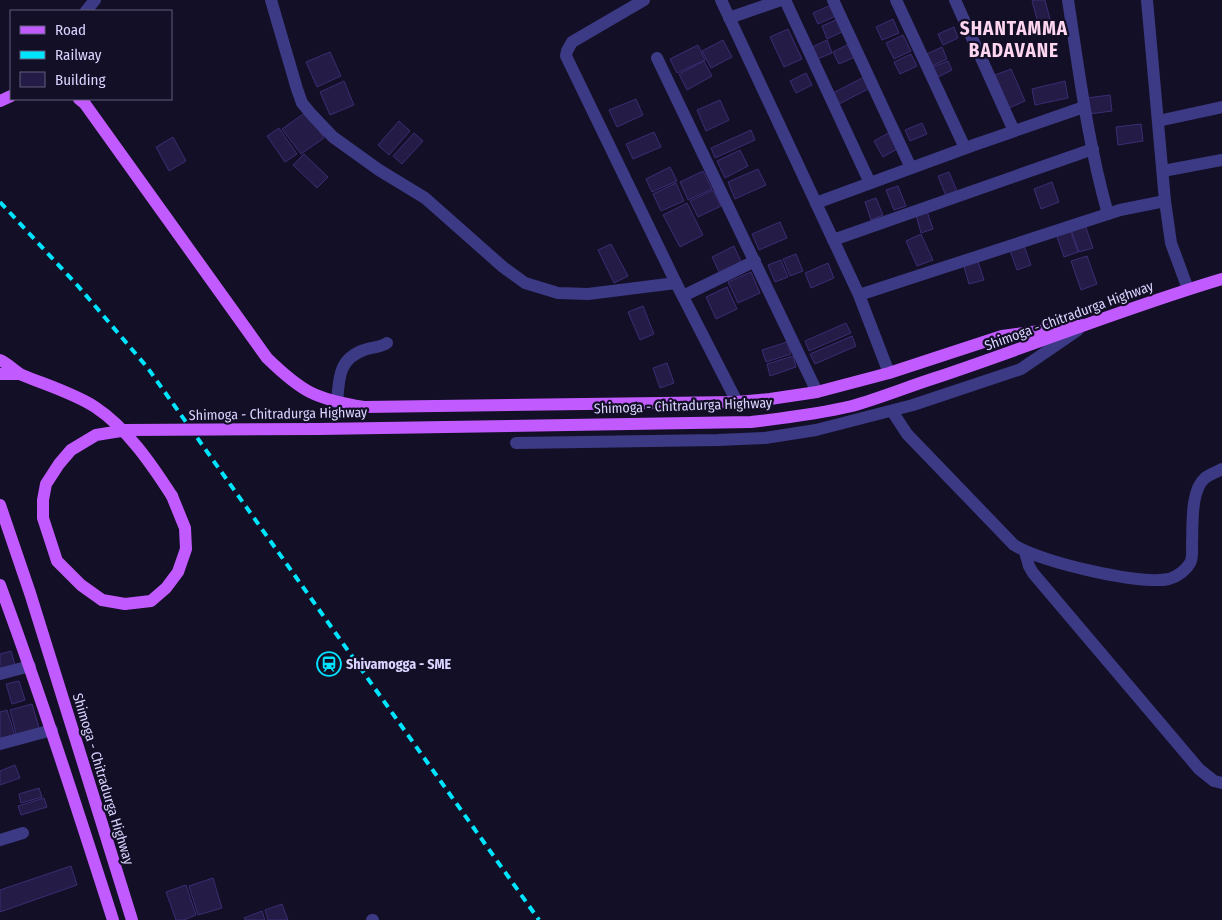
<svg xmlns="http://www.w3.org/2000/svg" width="1222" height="920" font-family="'Fira Sans Condensed',sans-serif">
<rect width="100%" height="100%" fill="#130f26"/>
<!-- building -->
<g fill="#241b47" stroke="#3b2d73">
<polygon points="1035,0 1045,0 1052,27 1040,30 1032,1"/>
<polygon points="831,5 836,16 818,24 813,13"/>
<polygon points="838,19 844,31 827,39 822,26"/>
<polygon points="893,19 899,33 882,40 876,27"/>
<polygon points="954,27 958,38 943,45 938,34"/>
<polygon points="788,29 802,59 784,67 770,37"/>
<polygon points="903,35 911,51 894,59 886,43"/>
<polygon points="723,40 732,57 711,68 702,51"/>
<polygon points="827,40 832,53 815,60 810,48"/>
<polygon points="849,44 855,57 839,64 833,52"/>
<polygon points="698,45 705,60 677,73 670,59"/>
<polygon points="942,47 947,59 932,66 927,54"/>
<polygon points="330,52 341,76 317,87 306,62"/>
<polygon points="911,54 917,66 900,74 894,62"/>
<polygon points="704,61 712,76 687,90 679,74"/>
<polygon points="948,61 952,70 938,77 933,67"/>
<polygon points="1011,69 1025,101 1009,108 995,75"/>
<polygon points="806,73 812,85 796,93 790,81"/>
<polygon points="866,76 872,87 837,105 831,94"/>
<polygon points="344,81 354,105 330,115 320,92"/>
<polygon points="1065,81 1068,98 1035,105 1032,89"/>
<polygon points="1110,95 1112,111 1089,114 1087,98"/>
<polygon points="636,99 643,115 617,127 609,110"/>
<polygon points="720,100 729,120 706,131 697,110"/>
<polygon points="306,112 324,138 301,154 282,129"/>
<polygon points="399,121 410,131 389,155 378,145"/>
<polygon points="922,123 927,134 910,141 905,130"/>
<polygon points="1141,124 1143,141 1118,145 1116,127"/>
<polygon points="279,128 297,154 285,162 267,136"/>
<polygon points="751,130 755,140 715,158 711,148"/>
<polygon points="654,132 661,147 633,159 626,144"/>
<polygon points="890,132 899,148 883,157 874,141"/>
<polygon points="414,133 423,141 402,164 393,156"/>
<polygon points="173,137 186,161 169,171 156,147"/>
<polygon points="740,150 748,166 725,178 717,161"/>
<polygon points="304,154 328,177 317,188 293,165"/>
<polygon points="670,167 677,181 652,192 646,179"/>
<polygon points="758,169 766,185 735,199 728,182"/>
<polygon points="703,171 712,189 688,200 680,182"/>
<polygon points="949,172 957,191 946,196 938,176"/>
<polygon points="1052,182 1059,202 1041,209 1034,189"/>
<polygon points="676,183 684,201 661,211 653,194"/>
<polygon points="898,186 906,206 894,210 886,190"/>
<polygon points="713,190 721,206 698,217 690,201"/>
<polygon points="876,198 883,215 871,220 865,202"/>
<polygon points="687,203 703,235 680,247 663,215"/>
<polygon points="927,211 933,229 921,233 916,215"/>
<polygon points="780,222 787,238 759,250 752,234"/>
<polygon points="1084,222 1093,248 1079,252 1070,227"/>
<polygon points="1069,226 1078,252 1064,257 1055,231"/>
<polygon points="921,234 933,260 917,266 906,241"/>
<polygon points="1023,243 1031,265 1017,270 1009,248"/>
<polygon points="611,244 628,276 614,283 598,250"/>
<polygon points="734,246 743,266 721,276 712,257"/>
<polygon points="796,254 803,271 790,276 783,259"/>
<polygon points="1087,256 1097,284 1081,290 1071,261"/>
<polygon points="977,258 984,280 969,284 963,263"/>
<polygon points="781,260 788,277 775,282 768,265"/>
<polygon points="828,263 834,278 811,288 805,273"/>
<polygon points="751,272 760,293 738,303 728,282"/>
<polygon points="727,287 737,309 716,319 706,297"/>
<polygon points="643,306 654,334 640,340 628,312"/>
<polygon points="846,323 851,333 809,351 805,341"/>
<polygon points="852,336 856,346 815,364 810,354"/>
<polygon points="787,342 791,354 766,362 762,350"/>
<polygon points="793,356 796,367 770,376 767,364"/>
<polygon points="667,363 674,383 660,388 653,368"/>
<polygon points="11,651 16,669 0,673 0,654"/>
<polygon points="19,681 25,700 12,704 6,684"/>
<polygon points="32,704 40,731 17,737 10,710"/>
<polygon points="7,710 16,739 0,744 0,712"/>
<polygon points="15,765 20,778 0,785 0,771"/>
<polygon points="39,788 42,797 21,803 19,794"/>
<polygon points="44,798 47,807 21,815 18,806"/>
<polygon points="71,866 77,885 0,912 0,890"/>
<polygon points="213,878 222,908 198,915 189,886"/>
<polygon points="186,885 196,915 184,920 176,920 166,892"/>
<polygon points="282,904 288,920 268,920 265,910"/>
<polygon points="262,911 265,920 245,920 244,918"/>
</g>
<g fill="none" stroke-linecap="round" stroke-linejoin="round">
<!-- minor -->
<g stroke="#3d3a85" stroke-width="12">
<polyline points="271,0 297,89 302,103 312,115 333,137 379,170 425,198 503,267 525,283 558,293 588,294 676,283"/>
<polyline points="644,0 572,42 567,51 566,56 676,283 737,402"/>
<polyline points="721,0 859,295 889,373"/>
<polyline points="785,0 870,183"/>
<polyline points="833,0 911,168"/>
<polyline points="896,0 965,148"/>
<polyline points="955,0 1014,131"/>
<path d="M1068 0C1079 72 1088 144 1108 214"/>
<polyline points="1147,0 1165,201 1171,243 1188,289"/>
<polyline points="86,11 95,0"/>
<polyline points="729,18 781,0"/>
<polyline points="657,58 817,392"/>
<polyline points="1158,121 1222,107"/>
<polyline points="1163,171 1222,160"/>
<polyline points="816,203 974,145 1084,107"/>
<polyline points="833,240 1093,149"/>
<polyline points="859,295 1120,210 1165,201"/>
<polyline points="683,296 755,261"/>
<path d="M337 403C339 379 338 359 364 350 372 347 379 348 387 343"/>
<path d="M892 411 907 434 1014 545C1041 562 1138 585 1169 579 1177 577 1186 570 1190 563 1193 558 1192 550 1192 544 1193 526 1190 491 1205 478 1210 474 1217 472 1222 469"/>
<polyline points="1025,552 1029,566 1033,573 1199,769 1214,781 1222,783"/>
<polyline points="0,674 30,666"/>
<polyline points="0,744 52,730"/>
<polyline points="0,840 23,833"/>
<polyline points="372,920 373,920"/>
</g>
<!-- tertiary -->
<polyline stroke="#3d3a85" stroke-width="12" points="516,443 718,440 765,438 816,430 913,405 1021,369 1078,330"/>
<!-- primary -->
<g stroke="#c25bff" stroke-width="12">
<path d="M79 99 85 104 267 358C302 392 315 399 364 407L737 402 770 399 817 392 889 373 1002 336 1084 325"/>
<polyline points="0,101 11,96"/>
<path d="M0 360C8 363 14 371 22 375 46 385 73 393 95 407 127 428 152 465 172 496"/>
<polyline points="0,374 19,374"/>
<path d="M318 429 751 422C785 418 819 414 852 406 880 398 907 387 935 378 1031 346 1125 308 1222 279"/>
<polyline points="0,505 30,593 132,920"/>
<path d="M0 585C41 696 77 808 113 920"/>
</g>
<!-- rail -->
<polyline stroke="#00e5ff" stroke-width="4" stroke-dasharray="8 6" stroke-linecap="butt" points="0,202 78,286 147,367 539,920"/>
<!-- primary-bridge -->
<polyline stroke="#c25bff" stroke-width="12" points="172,496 185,528 186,549 178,572 166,588 151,601 125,604 102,600 81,585 57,561 43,518 43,500 46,484 59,464 71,450 96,435 127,430 318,429"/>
</g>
<!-- icons -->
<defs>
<g id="station-ring" transform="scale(1.25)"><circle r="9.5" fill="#130f26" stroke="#00e5ff" stroke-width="1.5"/><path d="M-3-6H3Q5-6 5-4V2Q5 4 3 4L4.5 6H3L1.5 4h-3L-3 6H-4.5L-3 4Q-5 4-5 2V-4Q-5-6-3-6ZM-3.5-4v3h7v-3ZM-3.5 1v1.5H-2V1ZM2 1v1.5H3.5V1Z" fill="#00e5ff"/></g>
</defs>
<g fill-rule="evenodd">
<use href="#station-ring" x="329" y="664"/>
</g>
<g text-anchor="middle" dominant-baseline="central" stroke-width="4.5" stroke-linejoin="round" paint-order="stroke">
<!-- street labels -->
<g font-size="14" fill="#d9d4ff" stroke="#130f26">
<text transform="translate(1069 316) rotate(-20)">Shimoga - Chitradurga Highway</text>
<text transform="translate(683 406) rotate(-2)">Shimoga - Chitradurga Highway</text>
<text transform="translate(278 414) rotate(-1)">Shimoga - Chitradurga Highway</text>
<text transform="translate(103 779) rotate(73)">Shimoga - Chitradurga Highway</text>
</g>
<!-- poi labels -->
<g font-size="14" font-weight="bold" fill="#d9d4ff" stroke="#130f26" text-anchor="start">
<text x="346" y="664">Shivamogga - SME</text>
</g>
<!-- district labels -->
<g font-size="19" font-weight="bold" letter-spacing="1" fill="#ffd6f0" stroke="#130f26">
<text x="1014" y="28">SHANTAMMA<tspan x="1014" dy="22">BADAVANE</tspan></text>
</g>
</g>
<!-- legend -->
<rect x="10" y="10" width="162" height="90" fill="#130f26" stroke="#625e7d"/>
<rect x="20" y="26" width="25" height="8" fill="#c25bff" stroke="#625e7d"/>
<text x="55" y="35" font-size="15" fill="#d9d4ff">Road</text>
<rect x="20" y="51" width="25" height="8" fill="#00e5ff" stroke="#625e7d"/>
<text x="55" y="60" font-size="15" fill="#d9d4ff">Railway</text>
<rect x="20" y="72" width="25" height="15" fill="#241b47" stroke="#625e7d"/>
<text x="55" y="85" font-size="15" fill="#d9d4ff">Building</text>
</svg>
